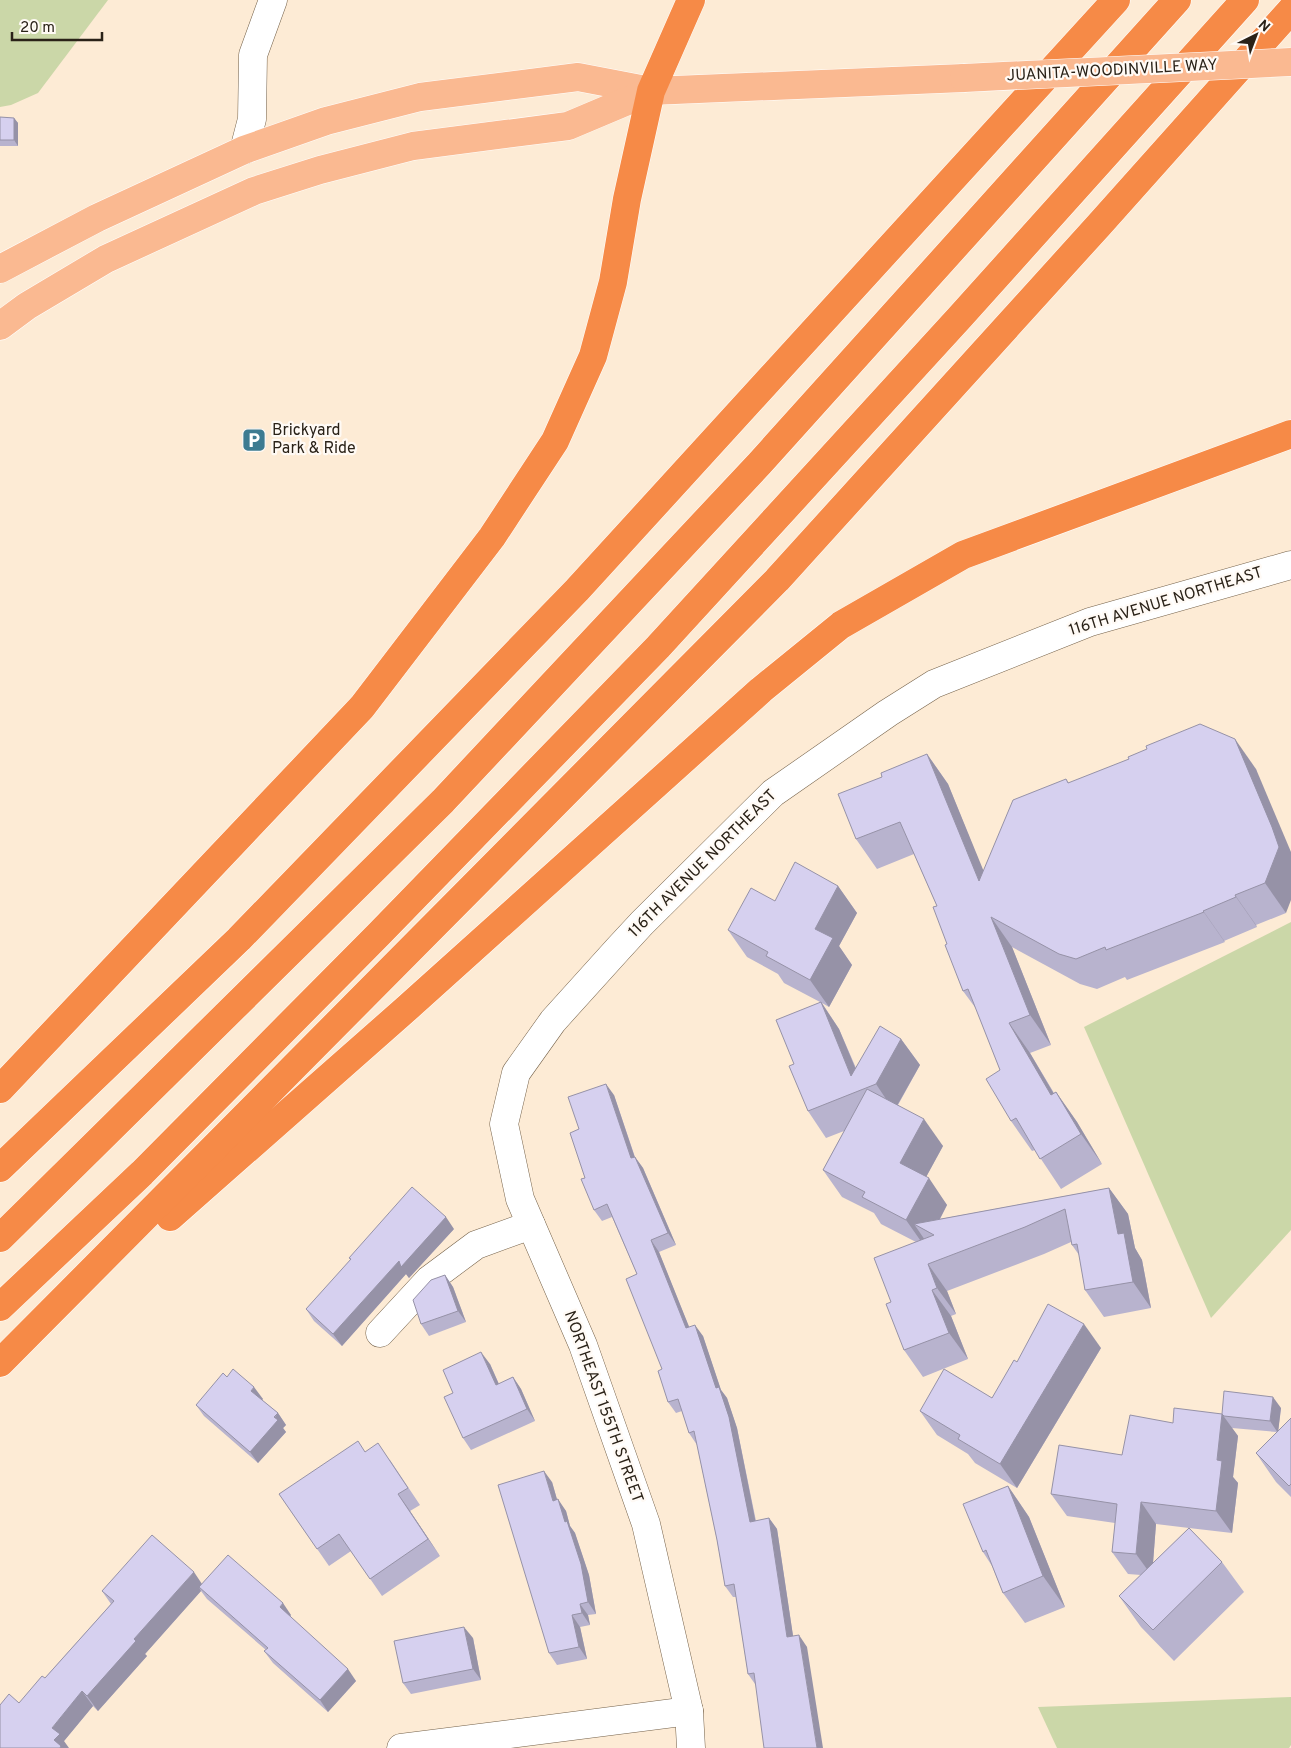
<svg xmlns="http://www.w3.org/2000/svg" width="1291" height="1748" font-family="Overpass,sans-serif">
<rect width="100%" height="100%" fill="#fdebd5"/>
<!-- green -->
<g fill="#cbd7a8">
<polygon points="0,0 108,0 38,93 11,105 0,107"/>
<polygon points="1291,922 1291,1230 1211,1318 1084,1027"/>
<polygon points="1291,1697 1291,1745 1289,1748 1057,1748 1038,1707"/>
</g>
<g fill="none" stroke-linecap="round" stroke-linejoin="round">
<!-- minor casing -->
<g stroke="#746149" stroke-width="29">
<g id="minor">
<polyline points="244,150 252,119 253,55 273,0"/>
<polyline points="380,1333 429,1280 476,1245 531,1225"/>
<polyline points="401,1748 689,1711"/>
<polyline points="691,1748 689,1711 646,1524 583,1345 520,1199 504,1124 516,1073 553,1021 618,949 642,923 773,793 888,713 934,684 1090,622 1291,565"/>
</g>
</g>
<!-- major casing -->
<g stroke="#fff" stroke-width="29">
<g id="major">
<polyline points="0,269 97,218 244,150 326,121 420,97 578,77 651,91 964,78"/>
<polyline points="0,326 27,306 106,259 254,191 320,170 413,146 568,126 651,91"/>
</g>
</g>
<!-- highway casing -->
<g stroke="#fff" stroke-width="29">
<g id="highway">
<polyline points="0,1089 362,707 492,537 555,441 593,356 613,282 627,199 651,91 691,0"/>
<polyline points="0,1168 239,939 577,590 1116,0"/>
<polyline points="170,1217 406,1009 761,690 841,625 963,555 1291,434"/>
<polyline points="0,1238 443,801 760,463 1177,0"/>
<polyline points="0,1307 142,1173 379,934 658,647 960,317 1245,0"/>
<polyline points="0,1363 777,580 1099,225 1291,10"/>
</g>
</g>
<!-- minor -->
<use href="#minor" stroke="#fff" stroke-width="28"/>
<!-- major -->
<use href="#major" stroke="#fab991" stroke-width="28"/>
<!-- highway -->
<use href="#highway" stroke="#f68a47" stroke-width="28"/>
<!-- major-bridge casing -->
<g stroke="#fff" stroke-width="29" stroke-linecap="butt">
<polyline id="major-bridge" points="964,78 1291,62"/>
</g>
<!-- major-bridge -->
<use href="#major-bridge" stroke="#fab991" stroke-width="28"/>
</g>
<!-- wall -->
<g fill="#b8b3ce" fill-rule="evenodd">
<polygon points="0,117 14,118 18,123 18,146 0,146"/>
<polygon points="927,754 948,784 983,871 1066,779 1069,783 1256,769 1286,913 1256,925 1257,927 1224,941 1225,942 1127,980 1125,977 1097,989 1080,984 1012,947 1051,1045 1030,1053 1054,1093 1056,1092 1077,1122 1102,1164 1061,1189 1035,1150 1032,1151 1011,1121 1000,1070 977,1010 963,991 947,944 937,906 914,854 877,869 856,839 882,777"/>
<polygon points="838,886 857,913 839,946 852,965 829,1007 822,1003 839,1029 856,1068 901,1039 920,1065 898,1105 943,1146 926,1177 947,1205 940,1219 1109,1188 1128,1214 1135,1248 1142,1260 1151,1308 1104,1317 1085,1290 1079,1255 1072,1245 1071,1242 1044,1254 947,1291 956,1314 951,1316 968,1359 923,1377 904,1350 891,1302 916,1242 881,1224 874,1213 842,1197 823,1170 844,1131 826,1138 808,1111 794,1064 820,1002 784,983 778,974 747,957 728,930 775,901"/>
<polygon points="614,1095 635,1157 643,1168 676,1245 659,1252 689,1327 703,1336 721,1390 727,1398 737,1428 756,1521 769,1518 777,1529 793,1636 807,1647 755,1684 748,1674 736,1597 733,1597 725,1586 717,1540 697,1445 689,1433 682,1411 676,1413 668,1402 662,1369 637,1274 612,1217 602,1221 594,1210 585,1178 579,1129"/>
<polygon points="454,1229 409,1278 406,1274 342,1346 314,1321 306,1309 351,1260 349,1258"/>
<polygon points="445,1275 453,1287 466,1322 429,1336 421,1324"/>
<polygon points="1101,1348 1017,1488 975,1463 968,1454 937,1435 920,1411 992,1398 1017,1362"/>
<polygon points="490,1364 499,1384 513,1377 521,1389 535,1421 471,1450 463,1438 453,1393"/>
<polygon points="227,1377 263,1399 262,1400 278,1413 286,1425 283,1428 286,1432 258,1463 204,1416 196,1405"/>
<path d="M1281 1408 1278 1431 1291 1418V1497L1276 1482 1256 1453 1277 1432 1232 1428 1238 1436 1233 1477 1238 1483 1232 1533 1189 1528 1222 1562 1244 1592 1174 1661 1141 1627 1119 1596 1141 1575 1128 1574 1112 1552 1115 1523 1067 1516 1051 1494 1122 1455 1222 1414ZM1156 1524 1189 1528 1153 1563Z"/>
<polygon points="365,1452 390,1460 420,1505 410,1511 440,1556 382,1596 351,1551 329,1566 279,1494"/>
<polygon points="552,1482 557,1500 566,1511 570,1526 575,1533 589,1575 596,1614 588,1615 590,1625 580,1627 587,1659 557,1665 549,1653"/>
<polygon points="1008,1486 1029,1517 1065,1607 1025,1623 1003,1593 992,1566 983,1552"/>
<polygon points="202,1584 291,1615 290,1616 356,1681 328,1712 273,1663 264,1651 266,1650 207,1599 201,1591 145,1654 147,1656 98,1711 93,1706 64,1741 45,1678 111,1604 102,1591"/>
<polygon points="473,1638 481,1680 411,1694 403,1683"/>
</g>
<!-- shaded-wall -->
<g fill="#9692a7">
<polygon points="14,118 18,123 18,146 14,140"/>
<polygon points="1235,739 1256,769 1291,852 1291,900 1286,913 1265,883"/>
<polygon points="927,754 948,784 1000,911 979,881"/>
<polygon points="838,886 857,913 839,946 852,965 829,1007 810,980 815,929"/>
<polygon points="1235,895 1256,925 1257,927 1236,897"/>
<polygon points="1203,911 1224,941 1225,942 1204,912"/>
<polygon points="991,917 1012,947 1051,1045 1030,1015"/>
<polygon points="821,1002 839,1029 864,1089 851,1076"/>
<polygon points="1009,1023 1030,1053 1072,1125 1051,1095"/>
<polygon points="901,1039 920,1065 894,1111 876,1084"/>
<polygon points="606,1084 614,1095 639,1170 631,1158"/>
<polygon points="1056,1092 1077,1122 1102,1164 1081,1134"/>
<polygon points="924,1119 943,1146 919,1190 900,1163"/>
<polygon points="635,1157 643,1168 676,1245 668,1233"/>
<polygon points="929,1178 947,1205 932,1234 914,1224 927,1243 925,1247 906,1220"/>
<polygon points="1109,1188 1128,1214 1135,1248 1142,1260 1151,1308 1133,1282 1118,1234"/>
<polygon points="446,1217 454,1229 409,1278 406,1274 342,1346 333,1334 399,1261"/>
<polygon points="651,1240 659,1252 694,1339 686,1328"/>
<polygon points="928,1264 947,1291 956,1314 937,1288"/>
<polygon points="445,1275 453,1287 466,1322 458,1311"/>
<polygon points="932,1290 951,1316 968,1359 949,1333"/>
<polygon points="1084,1324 1101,1348 1017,1488 1000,1464"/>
<polygon points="695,1325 703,1336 721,1390 727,1398 737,1428 758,1534 750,1522 716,1388"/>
<polygon points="481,1352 490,1364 504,1396 496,1385"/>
<polygon points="513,1377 521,1389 535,1421 527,1409"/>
<polygon points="254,1387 263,1399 260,1402 251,1391"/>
<polygon points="1273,1397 1281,1408 1278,1433 1270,1421"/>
<polygon points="278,1413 286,1425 283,1428 286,1432 258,1463 250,1452"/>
<polygon points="1222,1414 1238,1436 1233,1477 1238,1483 1232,1533 1216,1511 1217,1460"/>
<polygon points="544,1471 552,1482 561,1513 553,1501"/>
<polygon points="1008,1486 1029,1517 1065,1607 1043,1576"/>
<polygon points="398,1494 410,1511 440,1556 428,1539"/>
<polygon points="558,1499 566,1511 570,1526 575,1533 589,1575 596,1614 588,1602"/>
<polygon points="1141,1502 1156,1524 1152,1576 1136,1554"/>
<polygon points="769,1518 777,1529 795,1649 787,1637"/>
<polygon points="194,1572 204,1587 199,1587 201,1591 145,1654 147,1656 98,1711 87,1696 134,1639"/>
<polygon points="283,1603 291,1615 288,1619 280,1607"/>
<polygon points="580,1604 588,1615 590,1625 582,1613"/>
<polygon points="572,1615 580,1627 587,1659 579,1647"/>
<polygon points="464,1627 473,1638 481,1680 473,1669"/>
<polygon points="799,1635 807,1647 823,1748 817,1748"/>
<polygon points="348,1669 356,1681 328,1712 320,1700"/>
<polygon points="82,1691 93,1706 64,1741 69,1748 60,1748 54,1740 52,1728"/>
</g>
<!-- building -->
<g fill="#d6d0ef" stroke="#9692a7">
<polygon points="0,117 14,118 14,140 0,140"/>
<polygon points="1200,724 1235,739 1272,827 1279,847 1265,883 1235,895 1236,897 1203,911 1204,912 1106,950 1105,947 1076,959 1059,954 991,917 1030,1015 1009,1023 1051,1095 1056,1092 1081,1134 1040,1159 1016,1118 1011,1121 986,1079 1000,1070 968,989 963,991 945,945 947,944 933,907 937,906 900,822 856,839 838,794 882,777 881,773 927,754 979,881 1013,800 1066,779 1068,783 1129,759 1128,757 1147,749 1146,746"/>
<polygon points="795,862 838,886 815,929 833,938 810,980 766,956 768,952 728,930 751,888 775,901"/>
<polygon points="821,1002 851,1076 880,1026 901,1039 876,1084 808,1111 789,1066 794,1064 776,1020"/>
<polygon points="606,1084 631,1158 635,1157 668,1233 651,1240 686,1328 695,1325 716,1388 719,1387 729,1417 750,1522 769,1518 787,1637 799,1635 817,1748 764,1748 754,1673 748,1674 734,1584 725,1586 717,1540 694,1431 689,1433 678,1399 668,1402 658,1371 662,1369 626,1279 637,1274 607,1204 594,1210 581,1179 585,1178 570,1133 579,1129 568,1097"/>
<polygon points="867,1089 924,1119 900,1163 929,1178 906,1220 862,1197 865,1192 823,1170"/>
<polygon points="412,1187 446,1217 401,1267 399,1261 333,1334 306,1309 351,1259 349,1258"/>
<polygon points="1109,1188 1118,1234 1124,1233 1133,1282 1085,1290 1077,1244 1072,1245 1065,1209 1025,1227 928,1264 937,1288 932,1290 949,1333 904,1350 886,1304 891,1302 874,1258 934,1235 914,1224"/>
<polygon points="445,1275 458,1311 421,1324 413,1300 431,1280"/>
<polygon points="1048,1304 1084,1324 1000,1464 958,1439 960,1435 920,1411 944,1369 992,1398 1014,1360 1017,1362"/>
<polygon points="481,1352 496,1385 513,1377 527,1409 463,1438 444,1397 453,1393 443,1370"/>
<polygon points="233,1369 254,1387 251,1391 278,1413 274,1417 278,1420 250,1452 196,1405 223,1373 227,1377"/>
<polygon points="1224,1391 1273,1397 1270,1421 1224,1416 1222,1414"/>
<polygon points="1174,1408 1222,1414 1217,1460 1222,1461 1216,1511 1141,1502 1136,1554 1112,1552 1117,1504 1051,1494 1059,1445 1122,1455 1130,1415 1173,1423"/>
<polygon points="1291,1418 1291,1484 1289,1486 1256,1453"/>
<polygon points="358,1441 365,1452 378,1443 408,1488 398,1494 428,1539 370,1579 339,1534 317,1549 279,1494"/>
<polygon points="544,1471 553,1501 558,1499 565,1522 567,1521 581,1564 588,1602 580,1604 582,1613 572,1615 579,1647 549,1653 498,1485"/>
<polygon points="1008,1486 1043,1576 1003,1593 986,1550 983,1552 963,1504"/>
<polygon points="1189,1528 1222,1562 1153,1630 1119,1596"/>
<polygon points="152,1535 194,1572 134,1639 136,1641 87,1696 82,1691 52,1728 60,1734 54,1740 61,1746 60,1748 0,1748 0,1705 9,1694 19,1703 42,1676 45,1678 114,1601 102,1591"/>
<polygon points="228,1555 283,1603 280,1607 348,1669 320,1700 264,1651 268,1648 199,1587"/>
<polygon points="464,1627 473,1669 403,1683 394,1641"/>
</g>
<!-- icons -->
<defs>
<g id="parking-square" transform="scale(1.25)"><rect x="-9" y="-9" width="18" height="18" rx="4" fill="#3d7b91" stroke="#fffaf5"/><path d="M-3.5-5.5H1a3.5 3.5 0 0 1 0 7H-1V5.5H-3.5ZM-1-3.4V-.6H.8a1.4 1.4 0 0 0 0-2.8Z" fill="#fff"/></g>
</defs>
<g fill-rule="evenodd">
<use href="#parking-square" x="254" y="440"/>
</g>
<g text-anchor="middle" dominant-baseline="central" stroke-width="4.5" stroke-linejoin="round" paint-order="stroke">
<!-- street labels -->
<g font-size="16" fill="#2a2218" stroke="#fffaf5">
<text transform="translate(1112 71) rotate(-3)">JUANITA-WOODINVILLE WAY</text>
<text transform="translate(1166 602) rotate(-17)">116TH AVENUE NORTHEAST</text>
<text transform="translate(703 864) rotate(-45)">116TH AVENUE NORTHEAST</text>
<text transform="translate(603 1407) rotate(70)">NORTHEAST 155TH STREET</text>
</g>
<!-- poi labels -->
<g font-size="16" fill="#2a2218" stroke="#fffaf5" text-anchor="start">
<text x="272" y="431">Brickyard<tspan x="272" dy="18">Park &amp; Ride</tspan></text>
</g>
</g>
<!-- north arrow -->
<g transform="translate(1256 35) rotate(42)" stroke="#fffaf5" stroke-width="4" paint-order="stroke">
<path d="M0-4L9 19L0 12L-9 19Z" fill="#2a2218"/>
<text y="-8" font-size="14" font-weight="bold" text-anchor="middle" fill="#2a2218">N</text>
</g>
<!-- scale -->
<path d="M12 32v8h90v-8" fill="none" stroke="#2a2218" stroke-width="2.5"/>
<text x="20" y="32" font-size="15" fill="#2a2218" stroke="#fffaf5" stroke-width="4" paint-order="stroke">20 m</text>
</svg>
